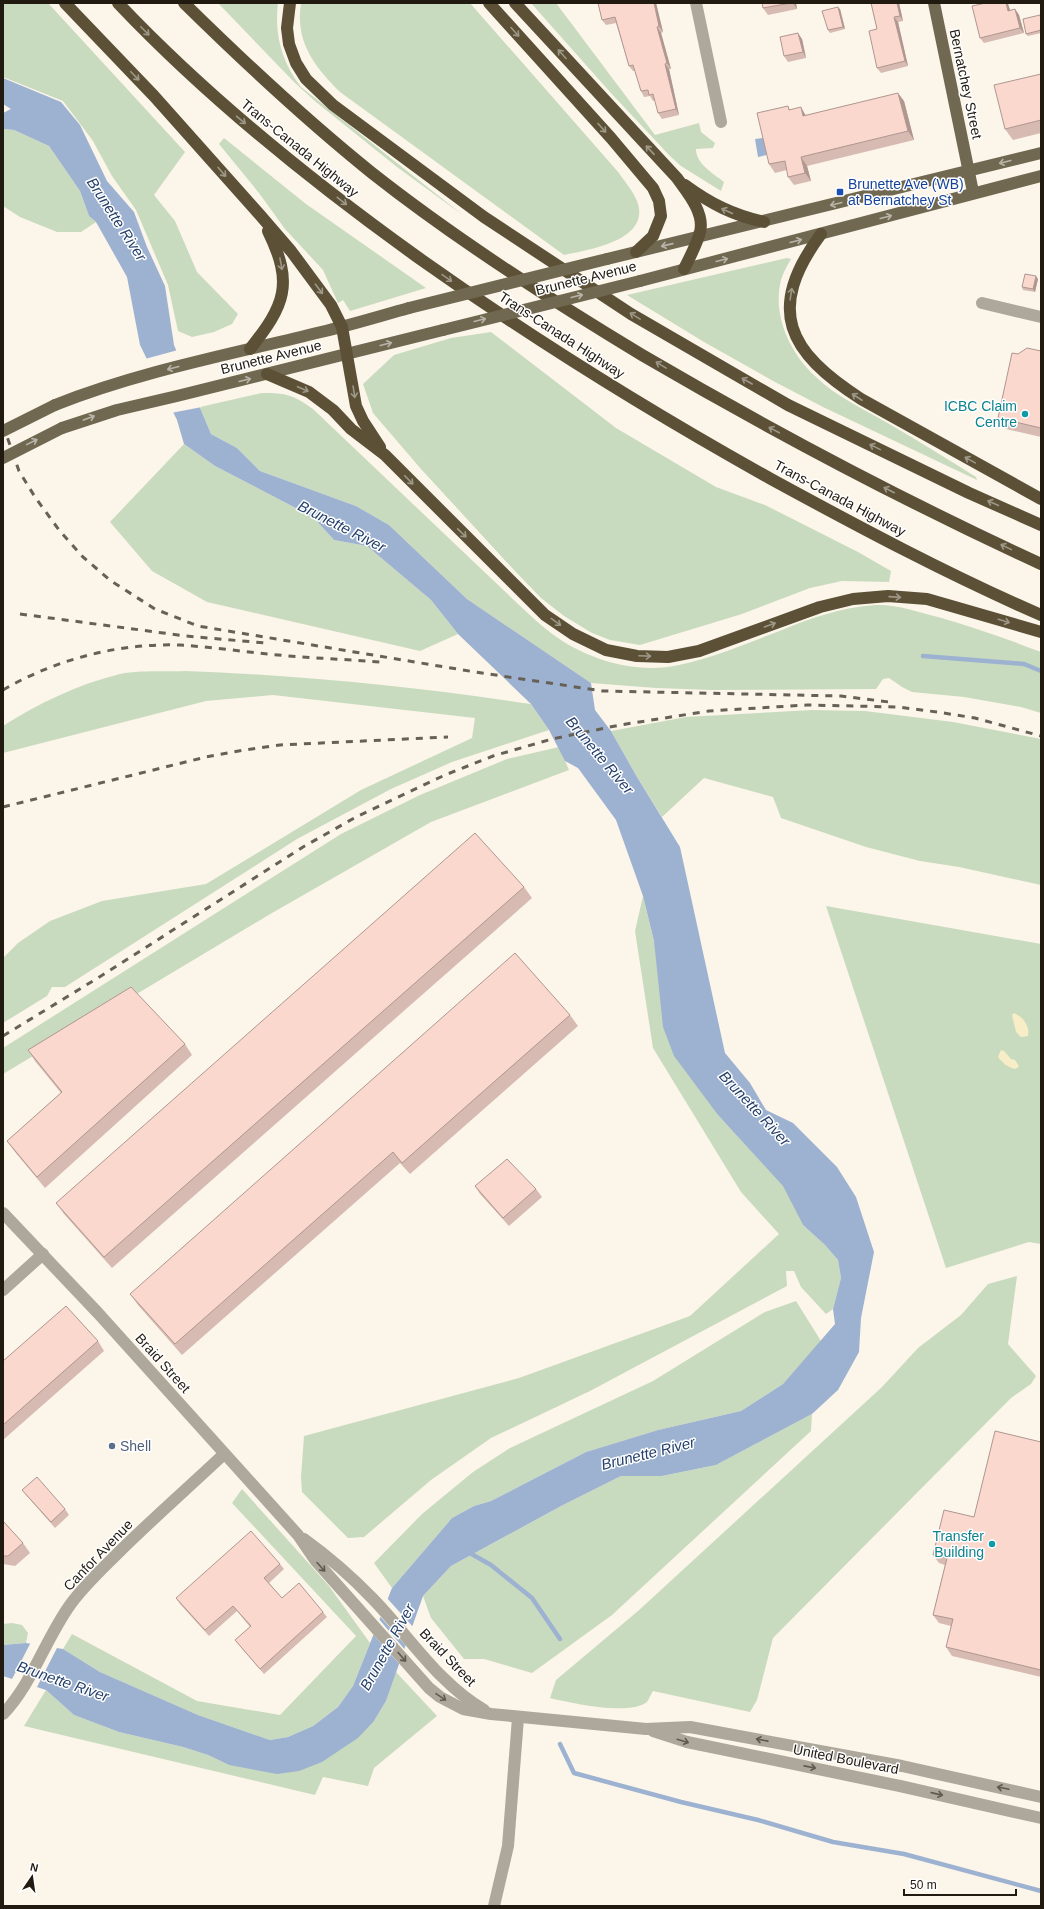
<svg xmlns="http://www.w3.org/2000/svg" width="1044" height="1909" font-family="Helvetica,sans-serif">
<rect width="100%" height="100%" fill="#fcf5ea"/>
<!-- green -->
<g fill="#c9dbbe">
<polygon points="3,3 48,3 185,152 154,195 175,221 197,272 238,314 232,324 214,332 192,337 178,331 168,285 136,210 112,176 93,141 63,101 3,77"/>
<path d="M218 3H278C274 35 282 62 301 87L464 216 397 167 316 102 294 82Z"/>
<path d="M301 3H470L619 173C625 182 633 191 637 201 652 240 589 250 564 255L340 92C314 66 295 42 301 3Z"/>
<path d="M531 3H556L655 135 699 123 701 132 715 143 713 148 696 149C696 164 713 173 724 182L721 191 681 166 670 156 610 92Z"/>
<polygon points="3,129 14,130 49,146 80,191 89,216 96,222 81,232 57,232 20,217 3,206"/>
<polygon points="224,138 306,204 426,288 350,311 343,300 338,303 323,270 285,229 259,193 219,144"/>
<path d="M787 258 791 259C787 266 783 273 781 280 772 315 790 353 815 376 836 397 866 410 891 425 920 442 948 459 976 477L977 480 823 407 775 382 704 342 627 295Z"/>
<polygon points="491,332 616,428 716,487 765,505 858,552 891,571 889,582 842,581 810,588 742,614 640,645 610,640 592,633 564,616 541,598 514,570 421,469 373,413 363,384 394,355 451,338"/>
<path d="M262 393C287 393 293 395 313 409L517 603C528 613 539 624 551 633 585 659 636 675 679 665 713 658 745 644 777 632 808 619 841 607 876 605 896 604 918 612 938 617 973 627 1007 639 1041 652V713L1021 707 964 697 912 692 902 687 889 678 883 679 876 689 712 690 656 688 591 683 467 599 389 525 356 506 260 471 237 448 211 434 200 407Z"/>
<polygon points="184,444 215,466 313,517 334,540 367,546 431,600 458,634 420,651 207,602 152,571 110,522"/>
<path d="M185 671C300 675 417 687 531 704L549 730 452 762 391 789 297 839 65 987H52L47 996 3 1023V958L18 943 50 921 102 901 206 884 361 790 472 738 475 718 273 695 206 701 3 753V726C39 703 79 684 120 674 138 670 166 672 185 671Z"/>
<polygon points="812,710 865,711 953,722 1041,739 1041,885 959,867 920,861 866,847 781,818 773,797 704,778 662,817 637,777 611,731 686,717"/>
<polygon points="559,747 569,770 431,822 272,913 3,1074 3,1048 341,834 420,795 507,759"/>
<polygon points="643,896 654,941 718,1115 784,1186 803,1225 825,1245 838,1260 841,1278 833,1309 826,1314 801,1287 794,1271 786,1271 787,1286 590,1391 491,1438 431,1480 364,1537 348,1538 302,1492 301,1477 304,1436 519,1378 690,1316 779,1234 741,1192 653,1048 635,931"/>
<polygon points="826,906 1041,944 1041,1244 1029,1242 946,1268"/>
<path d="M1017 1276 1008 1344 1036 1376 1031 1384 1011 1398 773 1638 757 1700 750 1712 653 1691C651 1694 649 1699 647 1702 629 1716 571 1703 550 1698L556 1680 638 1611 882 1387 918 1348 961 1315 988 1284Z"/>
<polygon points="796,1301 821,1341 783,1384 741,1411 658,1430 586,1452 491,1501 474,1506 452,1518 392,1588 374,1563 422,1514 473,1472 510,1448 653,1381 765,1312"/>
<polygon points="812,1414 811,1431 612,1615 532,1673 484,1659 464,1659 431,1618 423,1596 451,1566 563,1505 621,1476 662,1476 716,1465"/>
<polygon points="242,1489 329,1586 370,1643 353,1686 338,1707 313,1726 288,1737 270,1740 198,1715 100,1672 63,1649 72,1634 197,1701 280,1715 356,1636 232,1503"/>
<polygon points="12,1623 22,1625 28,1633 26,1643 3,1645 3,1624"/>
<polygon points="396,1672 437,1716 374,1768 368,1786 323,1777 315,1795 24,1726 46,1690 74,1715 119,1732 183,1747 208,1755 229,1765 374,1721 386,1701"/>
</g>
<!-- sand -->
<g fill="#f7edc7">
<path d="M1014 1013C1023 1017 1030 1026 1028 1036L1021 1037 1016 1032 1012 1015Z"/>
<path d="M1001 1050 1004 1051 1011 1059 1015 1060 1019 1066 1016 1069C1008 1068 1003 1063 998 1057Z"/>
</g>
<!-- water -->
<g fill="#9db2d1">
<polygon points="3,78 61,102 80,125 107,181 134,212 147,247 165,286 174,345 211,434 237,448 260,471 356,506 389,525 467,599 591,683 595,710 611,731 637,777 680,847 725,1053 750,1083 766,1110 793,1123 837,1167 856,1197 874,1252 861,1318 859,1352 838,1390 812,1414 716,1465 662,1476 621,1476 563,1505 451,1566 423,1596 386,1701 374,1721 358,1738 322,1762 299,1771 277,1774 229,1765 208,1755 183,1747 119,1732 74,1715 46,1690 3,1676 3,1645 26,1643 63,1649 100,1672 198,1715 270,1740 288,1737 313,1726 338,1707 353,1686 392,1588 452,1518 474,1506 491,1501 586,1452 658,1430 741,1411 783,1384 835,1324 833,1309 841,1278 838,1260 825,1245 803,1225 783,1186 718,1115 674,1056 663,1027 654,941 643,896 616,820 578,768 565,761 549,730 531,704 458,634 431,600 367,546 334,540 313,517 215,466 184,444 177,420 140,345 127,277 96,222 89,216 80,191 49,146 14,130 3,129 3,113 11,109 3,104"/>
<polygon points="763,138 767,155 758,157 755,139"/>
</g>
<!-- pier -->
<g fill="#fcf5ea">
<polygon points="178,350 202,407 171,413 145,359"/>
<polygon points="386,1597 414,1628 407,1647 379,1615"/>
<polygon points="378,1618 406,1651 401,1666 372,1633"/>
<polygon points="31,1642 58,1646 36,1689 11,1681"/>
</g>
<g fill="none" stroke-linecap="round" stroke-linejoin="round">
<!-- stream -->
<g stroke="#9db2d1" stroke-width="4.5">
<polyline points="923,656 1024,664 1041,671"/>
<polyline points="468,1552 491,1565 532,1598 560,1639"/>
<polyline points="560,1744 574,1773 681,1802 758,1820 833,1842 904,1854 1041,1891"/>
</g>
<!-- minor -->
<g stroke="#ada89b" stroke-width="12">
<polyline points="696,3 721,122"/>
<polyline points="982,303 1041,317"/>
<polyline points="3,1213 98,1313 298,1535 315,1560 429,1688 440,1697 463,1709 491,1714 646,1729 690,1727 902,1766 1041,1797"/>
<polyline points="3,1290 43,1254"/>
<path d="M304 1539C329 1557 352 1577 373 1599 409 1636 438 1683 484 1710"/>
<path d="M3 1714C32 1684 45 1640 70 1605 83 1587 99 1572 115 1556 150 1521 188 1488 224 1454"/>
<polyline points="653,1731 687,1742 900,1786 1041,1818"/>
<polyline points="494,1906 508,1846 518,1718"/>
</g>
<!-- major -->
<g stroke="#716851" stroke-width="12">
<polyline points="934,3 973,192"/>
<polyline points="607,259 1041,153"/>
<polyline points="640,281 1041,176"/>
<path d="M55 405C141 371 232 354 321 332 351 325 380 316 409 308"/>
<polyline points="62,428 117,410 177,396 443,330"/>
</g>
<!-- highway -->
<g stroke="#5c5137" stroke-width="12">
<polyline points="65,3 154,96 260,215 291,251 331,305 342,327 356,406 363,421 380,447"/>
<path d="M118 3C208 98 310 180 416 256 530 337 649 411 771 479 859 527 949 575 1041 615"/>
<path d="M184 3C244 62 306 120 372 173 457 240 549 299 642 355 772 431 904 501 1041 564"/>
<polyline points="290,3 287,28 289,44 296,63 306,79 333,105 484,217 631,314 788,405 969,493 1041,525"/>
<polyline points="489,3 611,138 653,188 659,201 661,216 653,236 636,252"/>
<path d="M515 3 677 178C687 192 705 213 700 232 697 244 690 257 684 269"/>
<path d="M685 185C711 204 733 215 764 222"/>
<path d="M821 234C765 310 788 352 861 399L1041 499"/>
<path d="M250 349C285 305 294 284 268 231"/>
<polyline points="267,374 309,392 333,410 351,429 385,455 545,615 573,634 606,650 637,656 668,657 699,651 820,607 853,599 888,596 927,599 1041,632"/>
</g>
<!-- rail -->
<g stroke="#666056" stroke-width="3" stroke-dasharray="7 7" stroke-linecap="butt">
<polyline points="3,425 19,471 35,497 59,530 83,557 111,581 155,609 198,626 475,672 603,691 841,696 889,702"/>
<polyline points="20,614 186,636 265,643"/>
<path d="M3 690C56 659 119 643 180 645 209 647 239 651 268 654 305 658 343 659 380 662"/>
<polyline points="3,807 206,757 244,750 280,745 448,737"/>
<polyline points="3,1036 101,976 303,847 356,817 445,775 493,756 552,739 620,725 709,711 807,705 898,707 937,712 975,718 1041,736"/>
</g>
<!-- major-bridge -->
<g stroke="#716851" stroke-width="12">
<polyline points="409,308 607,259"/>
<polyline points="443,330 640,281"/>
<polyline points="3,431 55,405"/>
<polyline points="3,458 62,428"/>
</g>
</g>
<!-- wall -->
<g fill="#d7bab1">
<polygon points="598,3 656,3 663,32 661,33 671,69 669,69 679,115 662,119 658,113 655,100 653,101 650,96 644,97 641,91 635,71 633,71 629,66 616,23 606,25 602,20"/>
<polygon points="762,3 796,3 797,9 768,15 763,8"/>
<polygon points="871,3 899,3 903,21 898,22 908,66 881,73 877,68 877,29"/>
<polygon points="1008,4 1010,10 1015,9 1019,15 1024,33 984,43 980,38"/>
<polygon points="840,9 845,29 830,33 828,30"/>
<polygon points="1040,15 1041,16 1041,33 1028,36 1026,34"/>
<polygon points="802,39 806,58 788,62 784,56"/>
<polygon points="1041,74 1041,133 1013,140 1005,129"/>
<polygon points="904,101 914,140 807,166 811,181 794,185 788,177 787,170 775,173 769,164 788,106 790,110 806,115"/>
<polygon points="1038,279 1035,292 1023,290 1022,287"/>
<polygon points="1041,351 1041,437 1006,429 998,418 1018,354"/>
<polygon points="524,887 532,898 112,1268 64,1214 56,1203"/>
<polygon points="570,1015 578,1026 410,1174 400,1163 182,1355 138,1305 130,1294"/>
<polygon points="185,1044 192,1055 45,1188 15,1152 7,1141 61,1093 35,1061 28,1050"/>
<polygon points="475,1186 536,1189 542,1197 509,1226 480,1194"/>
<polygon points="98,1341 104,1351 3,1440 3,1361"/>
<polygon points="1041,1442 1041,1677 952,1656 946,1647 951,1626 939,1623 933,1615 945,1565 939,1563 933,1555 974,1517"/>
<polygon points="22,1490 65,1509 69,1515 55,1528 26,1495"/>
<polygon points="3,1521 23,1543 30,1553 15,1566 3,1564"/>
<polygon points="280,1564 284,1569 269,1583 282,1598 323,1612 327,1617 264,1674 239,1645 235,1640 250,1627 237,1611 209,1636 180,1604 176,1598"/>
</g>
<!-- shaded-wall -->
<g fill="#af9790">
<polygon points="654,3 656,3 663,32 659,26"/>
<polygon points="793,3 796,3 797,9"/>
<polygon points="897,3 899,3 903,21 900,16"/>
<polygon points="1006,3 1008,3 1008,4 1012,16 1008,11"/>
<polygon points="838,7 840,9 845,29 843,27"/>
<polygon points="1015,9 1019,15 1024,33 1020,28"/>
<polygon points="894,17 898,22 908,66 905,61"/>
<polygon points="657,27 661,33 671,69 667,63"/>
<polygon points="798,33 802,39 806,58 803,52"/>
<polygon points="665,64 669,69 679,115 676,109"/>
<polygon points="898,93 904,101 914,140 908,131"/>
<polygon points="801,107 806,116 803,116"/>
<polygon points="801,157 807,166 811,181 805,173"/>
<polygon points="1036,276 1038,279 1035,292 1033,289"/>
</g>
<!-- building -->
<g fill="#fad8ce" stroke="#af9790">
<polygon points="598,3 654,3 659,26 657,27 667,63 665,64 676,109 658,113 653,94 649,95 648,90 641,91 633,65 629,66 615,17 602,20"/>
<polygon points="762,3 791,3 763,8"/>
<polygon points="871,3 897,3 900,16 894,17 905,61 877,68 869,31 877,29"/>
<polygon points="986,3 1006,3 1008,11 1015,9 1020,28 980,38 972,6"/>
<polygon points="838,7 843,27 828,30 822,11"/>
<polygon points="1040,15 1041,19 1041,30 1026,34 1023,19"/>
<polygon points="798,33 803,52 784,56 780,37"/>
<polygon points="1041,74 1041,120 1005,129 994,85"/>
<polygon points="898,93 908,131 801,157 805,173 788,177 785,161 769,164 757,113 788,106 789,110 801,107 803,116"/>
<polygon points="1025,274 1036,276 1033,289 1022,287"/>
<polygon points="1027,348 1041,351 1041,428 998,418 1012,353 1018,354"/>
<polygon points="475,833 524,887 104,1257 56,1203"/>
<polygon points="515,953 570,1015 402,1163 393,1152 175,1344 130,1294"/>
<polygon points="131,987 185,1044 37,1177 7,1141 62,1092 28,1050"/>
<polygon points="507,1159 536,1189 503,1218 475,1186"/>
<polygon points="66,1306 98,1341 3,1425 3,1361"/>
<polygon points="995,1431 1041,1442 1041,1670 946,1647 953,1619 933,1615 947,1558 933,1555 944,1510 974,1517"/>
<polygon points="37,1477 65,1509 51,1522 22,1490"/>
<polygon points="3,1521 23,1543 8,1556 3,1556"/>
<polygon points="251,1531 280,1564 264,1578 282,1598 299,1583 323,1612 260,1669 235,1640 251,1626 233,1606 205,1630 176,1598"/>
</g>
<!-- one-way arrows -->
<defs><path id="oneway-shaft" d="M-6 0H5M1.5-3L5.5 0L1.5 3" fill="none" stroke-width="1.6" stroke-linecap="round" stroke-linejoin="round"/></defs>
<g stroke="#9d9787">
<use href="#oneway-shaft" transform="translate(145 31) rotate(45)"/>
<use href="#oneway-shaft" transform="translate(515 32) rotate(48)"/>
<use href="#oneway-shaft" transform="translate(562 54) rotate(-132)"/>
<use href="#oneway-shaft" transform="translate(135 76) rotate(46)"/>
<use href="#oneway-shaft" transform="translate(241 120) rotate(40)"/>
<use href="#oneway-shaft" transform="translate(602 128) rotate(48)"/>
<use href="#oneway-shaft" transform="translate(650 150) rotate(-133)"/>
<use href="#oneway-shaft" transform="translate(222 172) rotate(49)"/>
<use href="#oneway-shaft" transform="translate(342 201) rotate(38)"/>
<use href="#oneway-shaft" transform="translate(727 211) rotate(-156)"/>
<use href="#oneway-shaft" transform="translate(281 264) rotate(80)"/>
<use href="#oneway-shaft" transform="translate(447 278) rotate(35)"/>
<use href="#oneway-shaft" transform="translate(319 289) rotate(53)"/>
<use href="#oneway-shaft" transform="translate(791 294) rotate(-81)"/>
<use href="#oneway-shaft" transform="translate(635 316) rotate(-149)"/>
<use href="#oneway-shaft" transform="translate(661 365) rotate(-149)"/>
<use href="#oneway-shaft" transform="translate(747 381) rotate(-150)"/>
<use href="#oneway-shaft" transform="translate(303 389) rotate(23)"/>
<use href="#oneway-shaft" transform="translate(354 392) rotate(81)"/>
<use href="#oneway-shaft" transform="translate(857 397) rotate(-147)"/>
<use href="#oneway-shaft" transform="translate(774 430) rotate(-152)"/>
<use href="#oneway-shaft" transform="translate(875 447) rotate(-154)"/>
<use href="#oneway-shaft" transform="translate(970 460) rotate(-151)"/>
<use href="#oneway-shaft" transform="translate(409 480) rotate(46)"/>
<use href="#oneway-shaft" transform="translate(889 490) rotate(-153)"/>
<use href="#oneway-shaft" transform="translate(993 503) rotate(-156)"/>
<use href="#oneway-shaft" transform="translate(462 533) rotate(44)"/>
<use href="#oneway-shaft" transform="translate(1006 547) rotate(-154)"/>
<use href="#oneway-shaft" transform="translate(895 597) rotate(4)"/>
<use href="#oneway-shaft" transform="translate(1004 621) rotate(17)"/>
<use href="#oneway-shaft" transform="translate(556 622) rotate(36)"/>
<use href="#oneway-shaft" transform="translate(770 625) rotate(-20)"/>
<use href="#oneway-shaft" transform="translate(645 656) rotate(2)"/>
</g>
<g stroke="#b8b4a8">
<use href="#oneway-shaft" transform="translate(1005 162) rotate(166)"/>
<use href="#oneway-shaft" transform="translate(836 204) rotate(166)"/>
<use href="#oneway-shaft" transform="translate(886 217) rotate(-15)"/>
<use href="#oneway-shaft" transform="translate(796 241) rotate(-15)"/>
<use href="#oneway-shaft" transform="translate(667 245) rotate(167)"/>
<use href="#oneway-shaft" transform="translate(722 260) rotate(-14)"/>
<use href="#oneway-shaft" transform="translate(577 296) rotate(-14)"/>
<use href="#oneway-shaft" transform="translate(480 320) rotate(-14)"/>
<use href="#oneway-shaft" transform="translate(386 344) rotate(-14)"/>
<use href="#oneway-shaft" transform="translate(173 368) rotate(165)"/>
<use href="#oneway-shaft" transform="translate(245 380) rotate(-14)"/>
<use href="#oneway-shaft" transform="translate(89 418) rotate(-20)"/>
<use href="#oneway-shaft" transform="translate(32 442) rotate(-26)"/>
</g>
<g stroke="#5f5a4f">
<use href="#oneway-shaft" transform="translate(321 1567) rotate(48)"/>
<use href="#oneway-shaft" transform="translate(402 1657) rotate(49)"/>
<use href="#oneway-shaft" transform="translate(441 1697) rotate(34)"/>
<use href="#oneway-shaft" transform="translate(762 1740) rotate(-169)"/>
<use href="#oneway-shaft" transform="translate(683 1741) rotate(17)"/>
<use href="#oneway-shaft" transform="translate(810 1767) rotate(11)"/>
<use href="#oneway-shaft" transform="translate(1003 1788) rotate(-168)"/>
<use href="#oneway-shaft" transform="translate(937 1794) rotate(13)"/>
</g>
<!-- markers -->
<rect fill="#1a4fb4" stroke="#fff" stroke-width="1.5" x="836" y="188" width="8" height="8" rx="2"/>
<g fill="#0f9aa8" stroke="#fff" stroke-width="1.5">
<circle cx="1025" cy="414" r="4"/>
<circle cx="992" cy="1544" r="4"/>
</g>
<circle fill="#5c6f8a" stroke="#fff" stroke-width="1.5" cx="112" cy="1446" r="4"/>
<g text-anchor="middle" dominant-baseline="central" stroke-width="3" stroke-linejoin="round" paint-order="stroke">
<!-- street labels -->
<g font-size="14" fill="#201a10" stroke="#fff">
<text transform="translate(966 84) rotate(78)">Bernatchey Street</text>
<text transform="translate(300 148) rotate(39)">Trans-Canada Highway</text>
<text transform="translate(586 278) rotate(-14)">Brunette Avenue</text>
<text transform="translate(562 335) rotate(33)">Trans-Canada Highway</text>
<text transform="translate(271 357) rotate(-14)">Brunette Avenue</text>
<text transform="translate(840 498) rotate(28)">Trans-Canada Highway</text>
<text transform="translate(163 1363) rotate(48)">Braid Street</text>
<text transform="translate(98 1555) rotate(-46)">Canfor Avenue</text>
<text transform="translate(448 1657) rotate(46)">Braid Street</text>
<text transform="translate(846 1759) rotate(11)">United Boulevard</text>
</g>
<!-- transit labels -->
<g font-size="14" fill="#164399" stroke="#fff" text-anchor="start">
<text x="848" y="184">Brunette Ave (WB)<tspan x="848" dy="16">at Bernatchey St</tspan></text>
</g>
<!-- culture labels -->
<g font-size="14" fill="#0d838f" stroke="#fff" text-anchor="end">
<text x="1017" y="406">ICBC Claim<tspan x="1017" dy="16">Centre</tspan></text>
<text x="984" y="1536">Transfer<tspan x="984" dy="16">Building</tspan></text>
</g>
<!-- service labels -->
<g font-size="14" fill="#4e5e75" stroke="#fff" text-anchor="start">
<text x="120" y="1446">Shell</text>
</g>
<!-- water labels -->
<g font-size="15" font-style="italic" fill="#233f6a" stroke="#fff">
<text transform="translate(117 219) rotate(57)">Brunette River</text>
<text transform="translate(342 526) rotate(27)">Brunette River</text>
<text transform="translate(600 755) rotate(50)">Brunette River</text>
<text transform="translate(755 1108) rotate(47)">Brunette River</text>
<text transform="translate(648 1453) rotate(-14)">Brunette River</text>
<text transform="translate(387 1647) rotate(-61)">Brunette River</text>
<text transform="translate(63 1681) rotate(19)">Brunette River</text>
</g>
</g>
<!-- border -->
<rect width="1044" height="1909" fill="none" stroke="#201a10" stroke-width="8"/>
<!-- north arrow -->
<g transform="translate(32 1877) rotate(13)" stroke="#ffffff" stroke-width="3" paint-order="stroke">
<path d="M0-3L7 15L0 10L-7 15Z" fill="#201a10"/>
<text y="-6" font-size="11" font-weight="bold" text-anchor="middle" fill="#201a10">N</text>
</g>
<!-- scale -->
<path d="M904 1889v6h112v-6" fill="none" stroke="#201a10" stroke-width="2"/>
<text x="910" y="1889" font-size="12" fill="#201a10" stroke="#ffffff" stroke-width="3" paint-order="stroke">50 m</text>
</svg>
